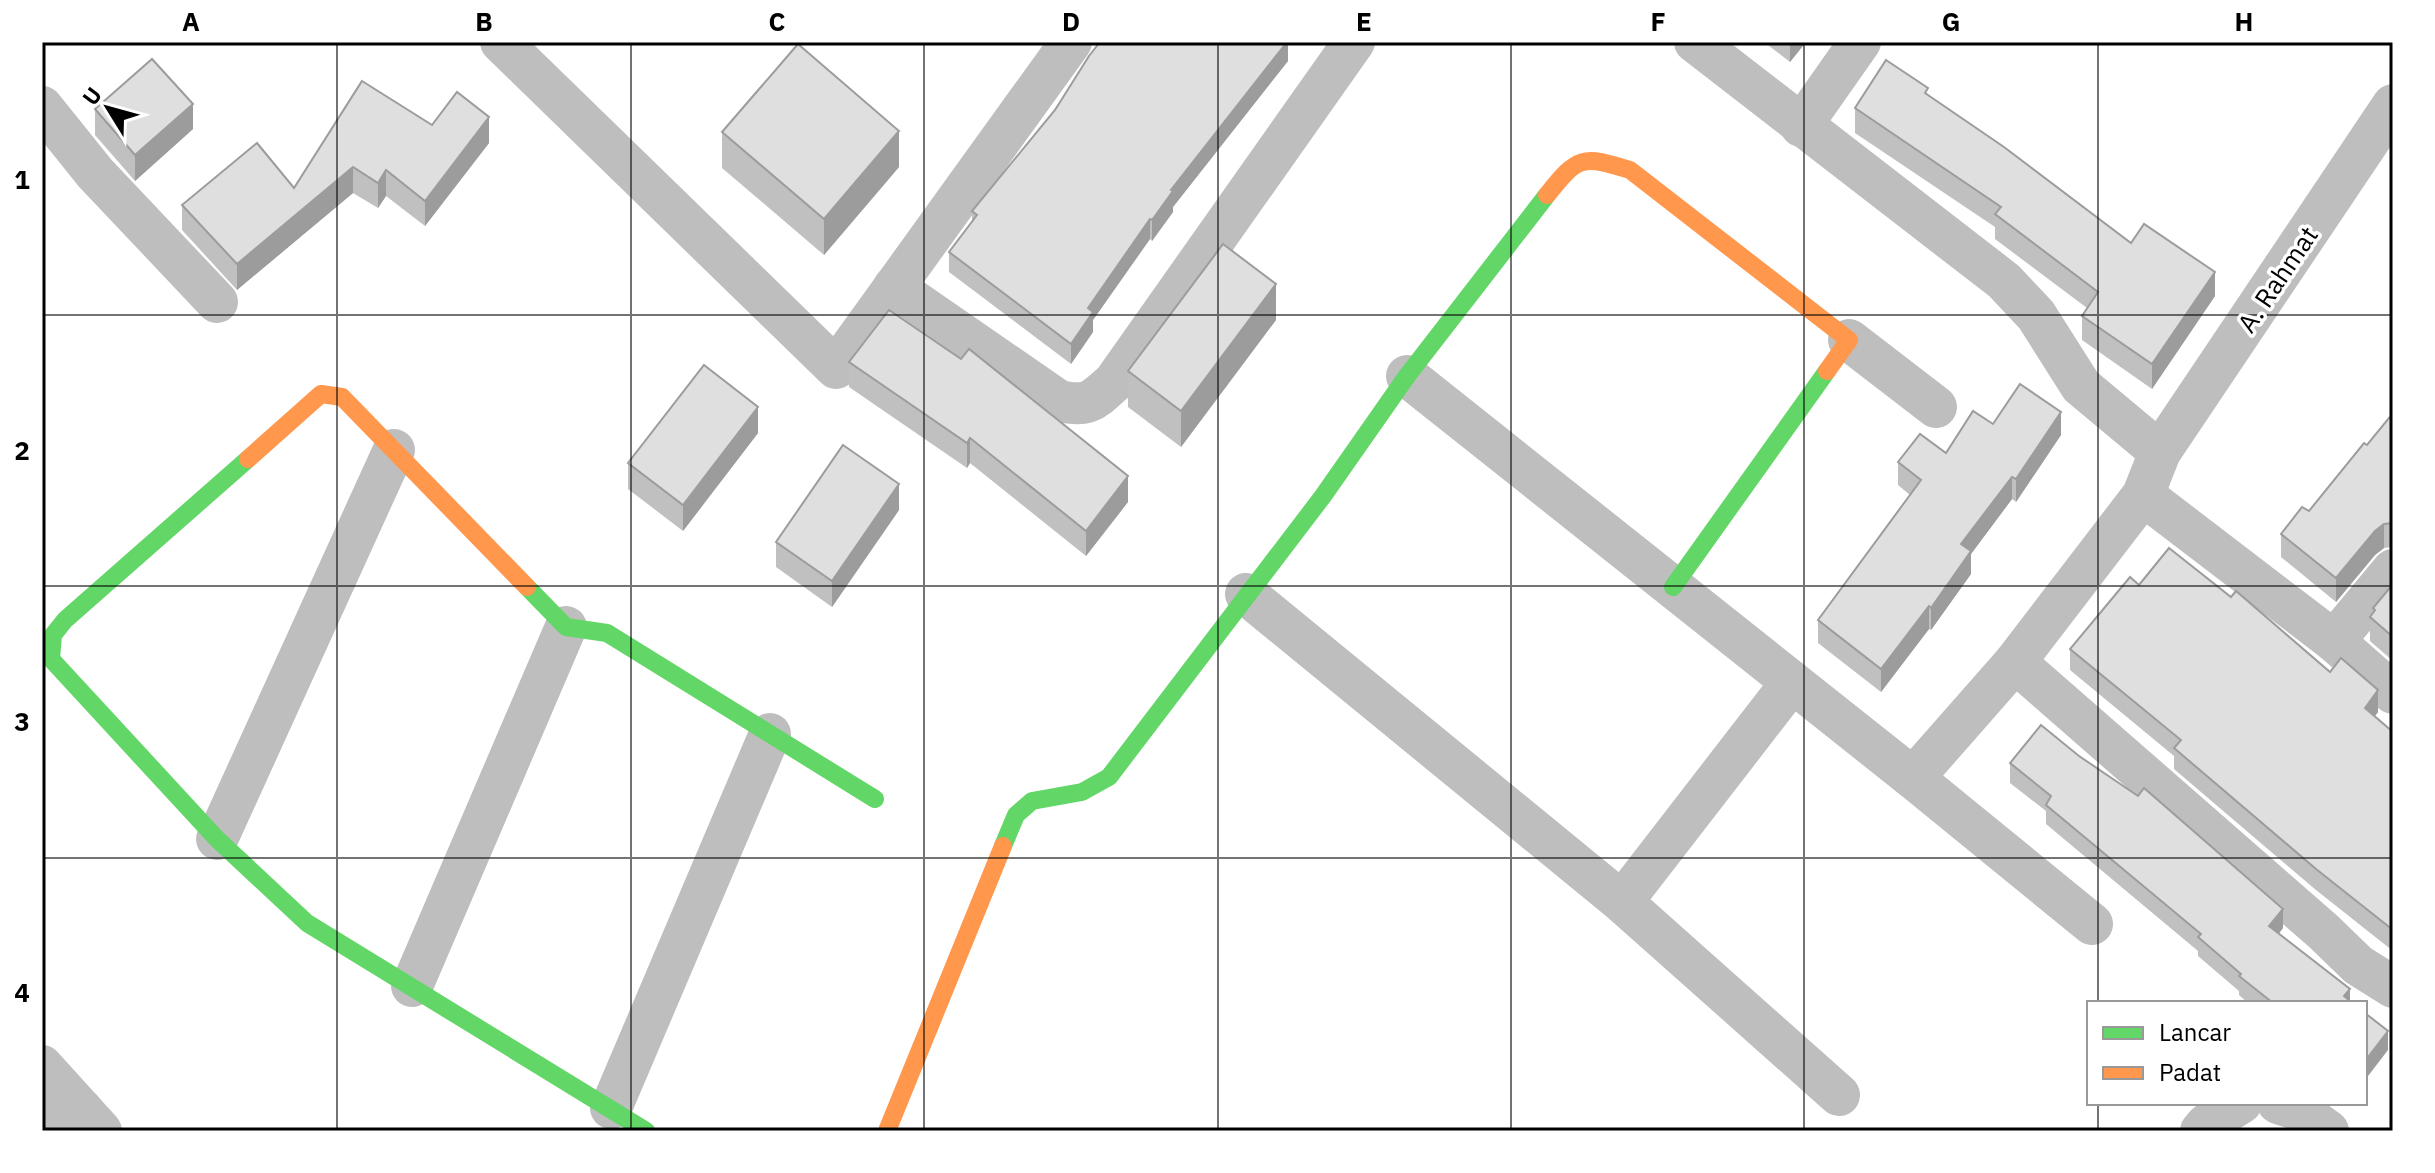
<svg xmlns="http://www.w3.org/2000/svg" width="2435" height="1173" font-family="'IBM Plex Sans',sans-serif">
<rect width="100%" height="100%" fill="#fff"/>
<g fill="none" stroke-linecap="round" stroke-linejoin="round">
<!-- street -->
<g stroke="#bebebe" stroke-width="42">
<polyline points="501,42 836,368 1071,42"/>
<polyline points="1695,42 2004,281 2036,315 2081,386 2160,452"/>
<polyline points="42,107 95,173 217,302"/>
<polyline points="1801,126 1860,42"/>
<path d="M894 287 1059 401C1088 407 1092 402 1114 382L1354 42"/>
<polyline points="1849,340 1936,407"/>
<polyline points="1407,376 1913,778 2015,662 2143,495 2160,452 2393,105"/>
<polyline points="2143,495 2334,641 2393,693"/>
<polyline points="1246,594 1622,902"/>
<polyline points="2334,641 2393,570"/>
<polyline points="2015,662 2324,932 2358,965 2393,987"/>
<polyline points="1792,682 1622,902 1839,1095"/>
<polyline points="1913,778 2092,924"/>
<polyline points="217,839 394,450"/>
<polyline points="412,986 566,627"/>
<polyline points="42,1066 101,1131"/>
<polyline points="2278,1103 2299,1110 2328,1131"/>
<polyline points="611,1108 770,734"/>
<polyline points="42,1117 82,1110"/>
<polyline points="2201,1131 2207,1124 2241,1103"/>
</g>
<!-- fast -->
<g stroke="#63d668" stroke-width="18">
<polyline points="248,459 65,620 53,635 51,659 217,839 307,923 646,1131"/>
<polyline points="527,587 566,627 607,633 875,799"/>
<polyline points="1673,587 1827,371"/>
<polyline points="1003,846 1016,815 1032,801 1082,792 1109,777 1323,496 1407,376 1547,195"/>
</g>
<!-- slow -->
<g stroke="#ff974d" stroke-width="18">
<path d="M1547 195C1578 156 1582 155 1630 170L1849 340 1827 371"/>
<polyline points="248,459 321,394 342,397 527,587"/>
<polyline points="887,1131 1003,846"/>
</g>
</g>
<!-- wall -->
<g fill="#c0c0c0">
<polygon points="1288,42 1288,61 1173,207 1173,212 1152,241 1150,239 1093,320 1093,332 1071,364 949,272 949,252 972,222 972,211 1055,110"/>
<polygon points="1764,42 1806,42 1790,62"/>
<polygon points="1928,96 2131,243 2215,296 2152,389 2082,340 2082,316 2087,308 1995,239 1995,227 1855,133 1855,108"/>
<polygon points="95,109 193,129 135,181 95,135"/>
<polygon points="432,125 489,143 425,226 386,196 378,208 353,193 237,290 182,230 182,205 294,188"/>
<polygon points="722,132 899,167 824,255 722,168"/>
<polygon points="1276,320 1181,447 1128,407 1128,371"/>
<polygon points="849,362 1128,502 1086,556 970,463 967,468 849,387"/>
<polygon points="2393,413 2393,547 2384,548 2375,555 2336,602 2281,557 2281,534 2309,511 2367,445"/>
<polygon points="1993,424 2061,435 2016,502 2012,499 1971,554 1971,574 1931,630 1929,629 1881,692 1818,643 1818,620 1910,495 1898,485 1898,462 1946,453"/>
<polygon points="758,433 683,531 628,489 628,463"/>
<polygon points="899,510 832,607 776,567 776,542"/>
<polygon points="2393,584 2393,661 2370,641 2370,617 2373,613 2373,608"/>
<polygon points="2139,585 2231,597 2330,672 2378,712 2375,716 2393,732 2393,951 2316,890 2174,769 2174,756 2070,670 2070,649"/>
<polygon points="2010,763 2283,928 2279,934 2352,1003 2248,1003 2239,995 2239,991 2198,956 2198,951 2046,824 2046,811 2010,783"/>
</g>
<!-- shaded-wall -->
<g fill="#9c9c9c">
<polygon points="1278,42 1288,42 1288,61 1173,207 1173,212 1152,241 1152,220 1171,190"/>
<polygon points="1790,42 1806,42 1790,62"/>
<polygon points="193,104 193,129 135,181 135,155"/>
<polygon points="489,117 489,143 425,226 425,201"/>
<polygon points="899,131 899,167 824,255 824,219"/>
<polygon points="353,167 353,193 237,290 237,264"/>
<polygon points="386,170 386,196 378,208 378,183"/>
<polygon points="1150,219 1150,239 1093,320 1093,332 1071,364 1071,344 1088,308"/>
<polygon points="2215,272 2215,296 2152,389 2152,364"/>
<polygon points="1276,284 1276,320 1181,447 1181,411"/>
<polygon points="758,407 758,433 683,531 683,505"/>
<polygon points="2061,412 2061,435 2016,502 2016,479"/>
<polygon points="970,438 970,463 967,468 967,443"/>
<polygon points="1128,476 1128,502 1086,556 1086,531"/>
<polygon points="2012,477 2012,499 1971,554 1971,574 1931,630 1931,608 1961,544"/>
<polygon points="899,484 899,510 832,607 832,581"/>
<polygon points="2384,524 2384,548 2375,555 2336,602 2336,578 2375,531"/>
<polygon points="1929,606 1929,629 1881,692 1881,669"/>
<polygon points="2378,690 2378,712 2365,729 2365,708"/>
<polygon points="2283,909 2283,928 2269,945 2269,926"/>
<polygon points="2350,989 2350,1003 2344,996"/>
<polygon points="2388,1031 2388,1050 2365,1080 2365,1061"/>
</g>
<!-- building -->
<g fill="#dfdfdf" stroke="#9c9c9c" stroke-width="2">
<polygon points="1100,42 1287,42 1171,190 1173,191 1152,220 1150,219 1088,308 1093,312 1071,344 949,252 977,215 972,211 1055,110 1089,56"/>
<polygon points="798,44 899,131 824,219 722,132"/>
<polygon points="152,59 193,104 135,155 95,109"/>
<polygon points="1886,60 1928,88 1925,93 2004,147 2131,243 2144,224 2215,272 2152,364 2082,316 2098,292 1995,214 2001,207 1855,108"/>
<polygon points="362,81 432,125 457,92 489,117 425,201 386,170 378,183 353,167 237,264 182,205 257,143 294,188"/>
<polygon points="1223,244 1276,284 1181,411 1128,371"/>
<polygon points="889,310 961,359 969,349 1128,476 1086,531 970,438 967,443 849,362"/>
<polygon points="704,365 758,407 683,505 628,463"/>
<polygon points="2020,384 2061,412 2016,479 2012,477 1961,544 1971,551 1931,608 1929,606 1881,669 1818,620 1921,480 1898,462 1920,434 1946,453 1973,411 1993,424"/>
<polygon points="2393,413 2393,523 2384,524 2375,531 2336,578 2281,534 2302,507 2309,511 2364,443 2367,445"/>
<polygon points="843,445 899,484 832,581 776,542"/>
<polygon points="2169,548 2231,597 2236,591 2330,672 2341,658 2378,690 2365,708 2393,732 2393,930 2316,869 2174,748 2181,740 2070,649 2130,577 2139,585"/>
<polygon points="2393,584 2393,637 2370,617 2375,610 2373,608"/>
<polygon points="2041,725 2079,756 2138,796 2144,788 2283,909 2269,926 2350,989 2344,996 2352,1003 2273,1003 2239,976 2241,974 2198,937 2201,934 2046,805 2051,796 2010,763"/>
<polygon points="2365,1013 2388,1031 2365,1061"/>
</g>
<!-- grid -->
<path fill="none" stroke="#000" stroke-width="2" stroke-opacity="0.55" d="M337 42V1131M631 42V1131M924 42V1131M1218 42V1131M1511 42V1131M1804 42V1131M2098 42V1003M42 315H2393M42 586H2393M42 858H2393M2098 1103V1131"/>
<g text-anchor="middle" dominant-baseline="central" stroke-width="7" stroke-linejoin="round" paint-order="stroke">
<!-- street labels -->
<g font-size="26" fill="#000" stroke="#fff">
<text transform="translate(2277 279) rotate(-56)">A. Rahmat</text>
</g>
</g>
<!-- border -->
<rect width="2435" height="1173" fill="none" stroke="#ffffff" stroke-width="88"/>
<!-- legend -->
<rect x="2087" y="1001" width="280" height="104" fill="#ffffff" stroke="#999999" stroke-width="2"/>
<rect x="2103" y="1027" width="40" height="12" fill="#63d668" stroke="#999999" stroke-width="2"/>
<text x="2159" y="1041" font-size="24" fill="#000000">Lancar</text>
<rect x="2103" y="1067" width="40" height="12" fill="#ff974d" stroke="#999999" stroke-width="2"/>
<text x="2159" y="1081" font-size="24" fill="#000000">Padat</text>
<!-- north arrow -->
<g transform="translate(108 108) rotate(307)" stroke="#ffffff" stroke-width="6" paint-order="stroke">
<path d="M0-6L14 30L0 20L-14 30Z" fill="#000000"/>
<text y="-12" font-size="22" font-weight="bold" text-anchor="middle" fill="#000000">U</text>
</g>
<rect x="44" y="44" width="2347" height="1085" fill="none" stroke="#000" stroke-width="3"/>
<g font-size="26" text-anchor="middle" font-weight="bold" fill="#000">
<text x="191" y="31">A</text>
<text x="484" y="31">B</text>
<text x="777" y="31">C</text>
<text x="1071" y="31">D</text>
<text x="1364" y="31">E</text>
<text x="1658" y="31">F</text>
<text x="1951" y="31">G</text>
<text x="2244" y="31">H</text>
<text x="22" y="189">1</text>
<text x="22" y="460">2</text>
<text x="22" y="731">3</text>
<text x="22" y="1002">4</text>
</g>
</svg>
